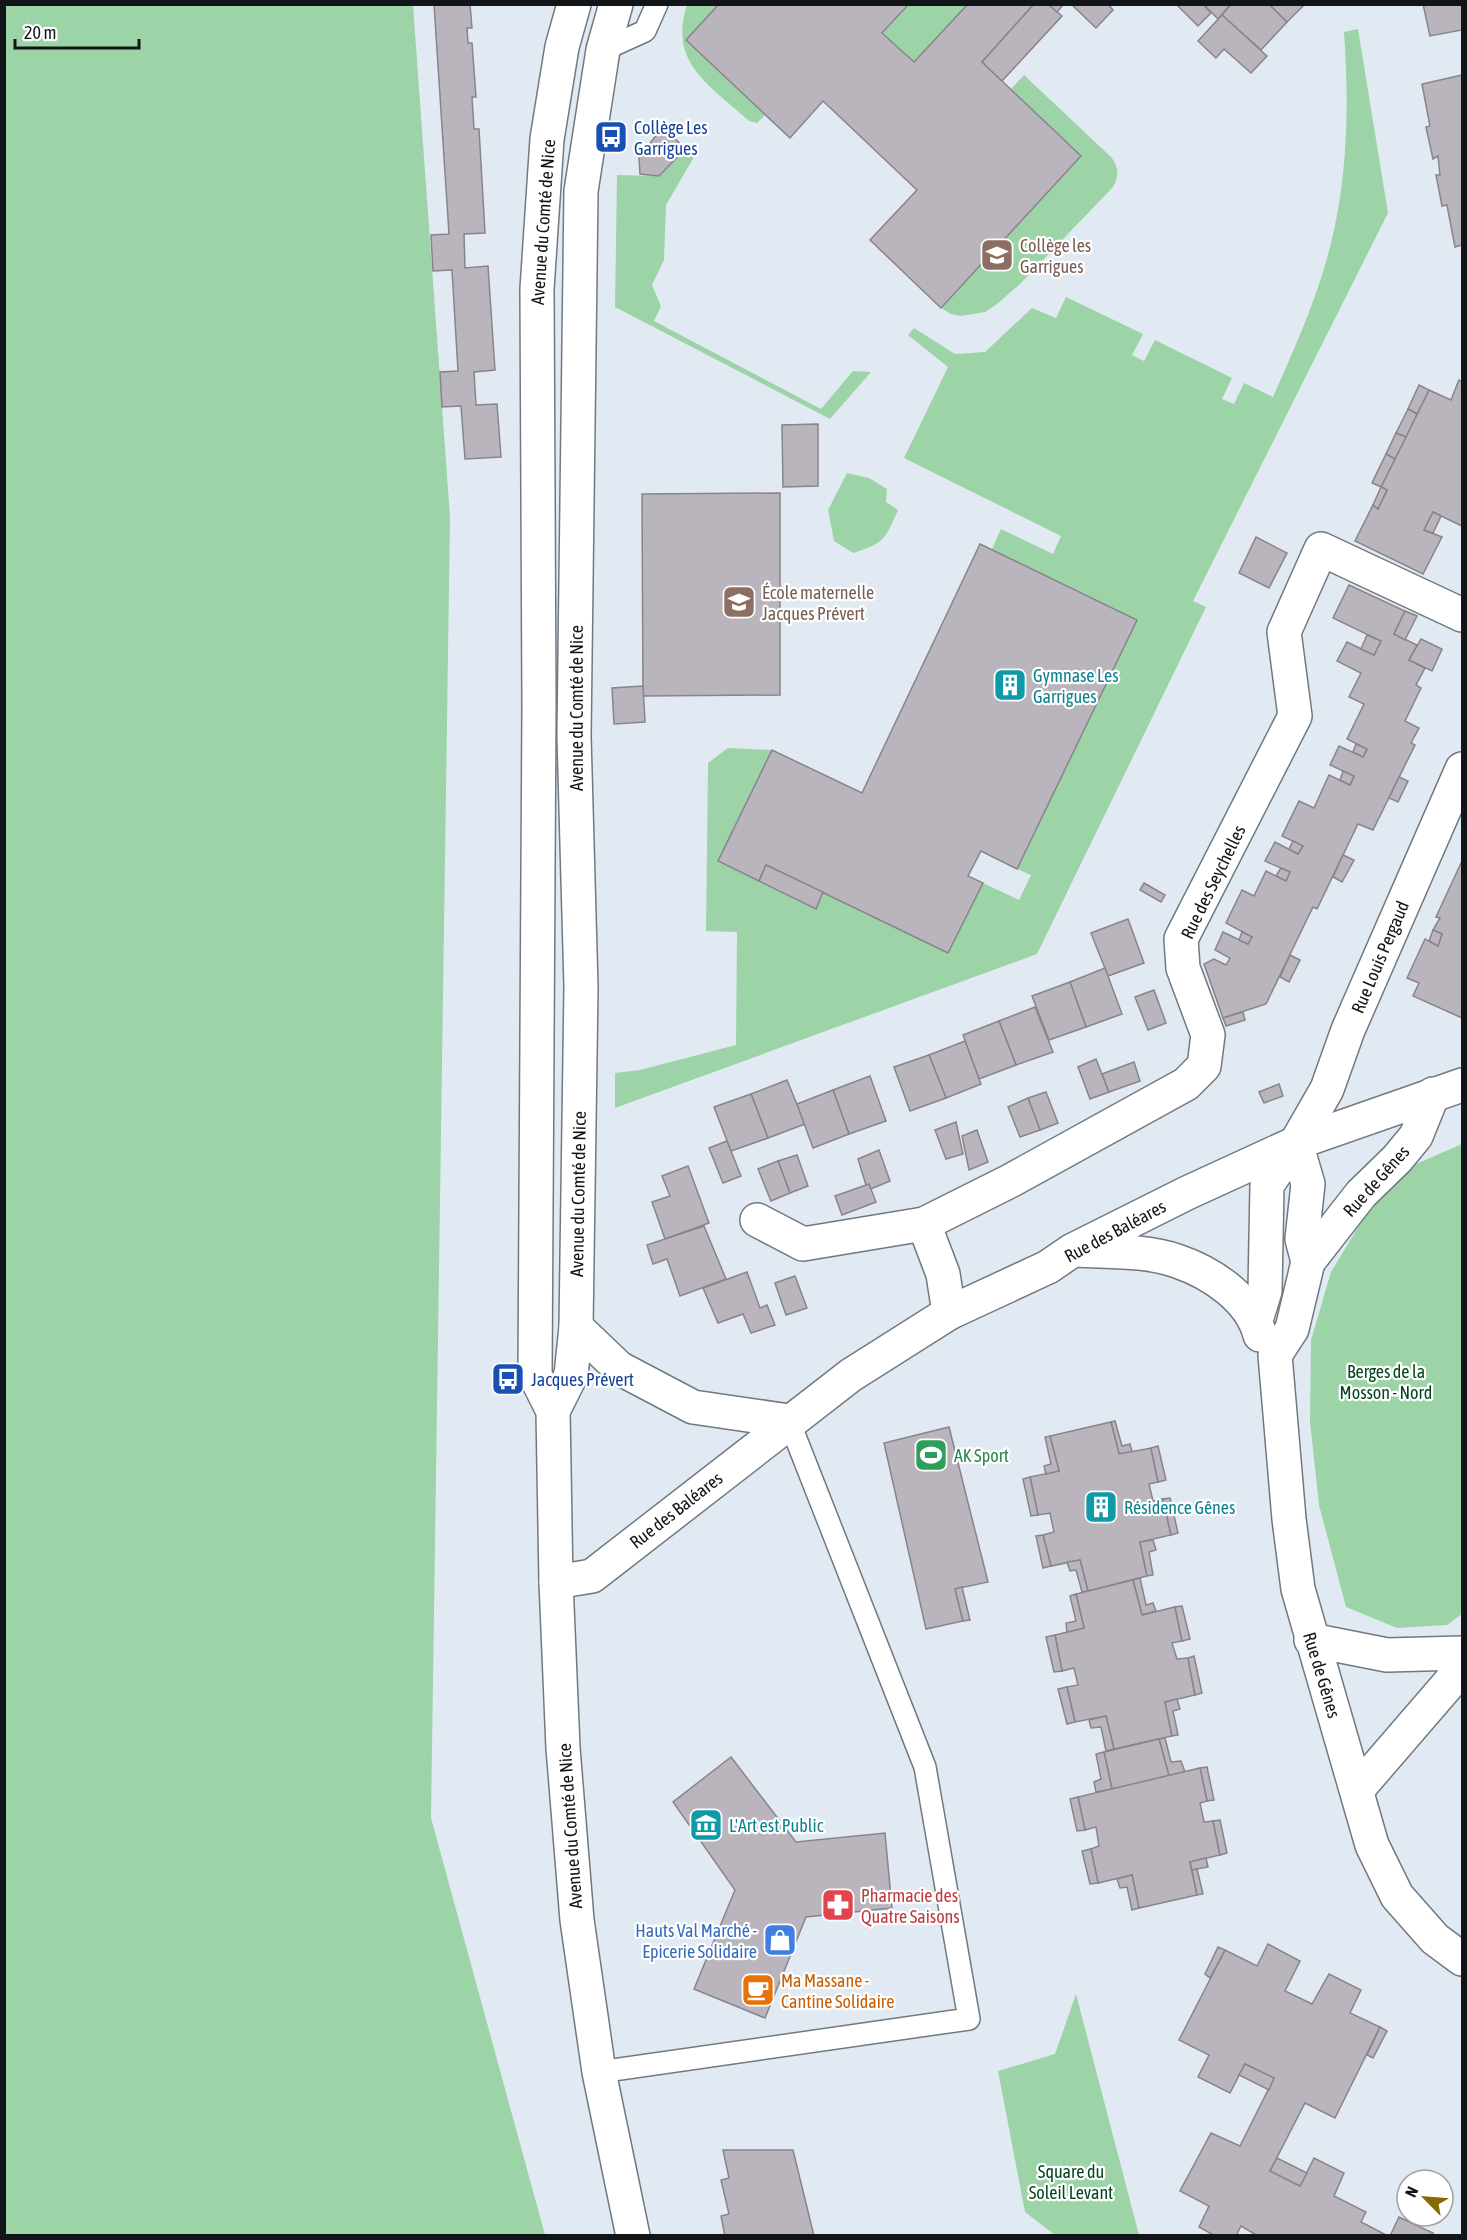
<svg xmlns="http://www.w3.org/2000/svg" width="1467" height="2240" font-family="'Asap Condensed',sans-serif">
<rect width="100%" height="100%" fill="#e1eaf2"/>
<!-- green -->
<g fill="#9cd4a7">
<polygon points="5,5 413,5 450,517 431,1818 545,2235 5,2236"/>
<path d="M687 5H719L686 40 765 115 757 123 749 121C710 85 668 64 687 5Z"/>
<polygon points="909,5 968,5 914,62 883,33"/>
<path d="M1358 29 1388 213 1193 601 1206 607 1037 954 615 1108V1073L640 1070 736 1045 737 932 706 931 708 763 728 748 772 750 718 861 816 908 823 892 948 953 983 883 1019 900 1031 875 1017 869 1137 620 992 549 1001 529 1053 554 1061 536 904 458 948 367 908 335 914 328 955 354 985 352 1032 308 1056 318 1066 297 1143 334 1132 355 1144 361 1155 340 1232 378 1222 399 1234 404 1244 383 1273 397C1295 347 1318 297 1331 243 1348 175 1349 102 1344 32Z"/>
<path d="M1024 75 1112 158C1119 169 1119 176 1113 187L1020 284 997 304 985 312 961 316 951 314 941 308 1081 157 1011 89Z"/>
<polygon points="685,149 694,157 666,205 664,260 652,285 661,306 654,321 821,409 853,371 871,372 830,419 615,307 617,175 659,176"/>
<path d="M847 473 869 478 887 489 886 502 898 510C885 539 885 543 853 553L834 541 828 510Z"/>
<polygon points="1462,1144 1462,1614 1447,1625 1397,1628 1346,1607 1319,1505 1310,1422 1311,1340 1331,1272 1363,1219 1409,1167"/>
<polygon points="1076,1994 1139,2235 1055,2235 1025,2212 998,2071 1055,2054"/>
</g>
<!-- building -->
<g fill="#bab4bd" stroke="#89838c" stroke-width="1.5">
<polygon points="434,4 470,4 472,28 467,28 468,43 472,43 476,97 472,97 474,129 479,129 485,233 464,234 465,268 488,266 495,370 474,372 476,405 497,404 501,457 465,459 461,406 442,407 440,372 458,371 452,270 433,271 431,235 449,234"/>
<polygon points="719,4 909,4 882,33 914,62 968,4 1034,4 982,62 1081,156 941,308 870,240 917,190 823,101 790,138 686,40"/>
<polygon points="1034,4 1048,4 1062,16 1002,81 982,62"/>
<polygon points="1048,4 1064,4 1057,12"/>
<polygon points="1071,4 1108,4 1113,10 1096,28"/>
<polygon points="1176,4 1203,4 1211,13 1198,26"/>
<polygon points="1203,4 1231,4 1218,19"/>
<polygon points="1231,4 1269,4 1287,22 1261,50 1222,15"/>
<polygon points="1269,4 1305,4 1287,22"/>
<polygon points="1423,4 1462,4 1462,30 1430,36"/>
<polygon points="1222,15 1267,56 1251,73 1224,49 1216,58 1198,41"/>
<polygon points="1462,75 1462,245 1455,247 1447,205 1442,206 1436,175 1440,175 1438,156 1433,159 1426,127 1430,126 1422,84"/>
<polygon points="663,126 685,149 659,176 640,174 639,158"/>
<polygon points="1459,380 1462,382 1462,526 1433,512 1424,530 1442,537 1423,574 1355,541 1373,505 1378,509 1387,490 1381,487 1429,390 1451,400"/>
<polygon points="1419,385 1429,390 1417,414 1408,409"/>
<polygon points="1408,409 1417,414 1406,437 1396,433"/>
<polygon points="818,424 818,486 783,487 782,425"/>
<polygon points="1396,433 1406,437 1395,459 1386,454"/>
<polygon points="1386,454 1395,459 1381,487 1372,483"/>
<polygon points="1381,487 1387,490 1378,509 1373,505"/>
<polygon points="780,493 780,695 643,696 642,494"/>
<polygon points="1433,512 1441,516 1433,533 1424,530"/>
<polygon points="1256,537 1287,553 1269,588 1239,573"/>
<polygon points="980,544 1137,620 1017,869 981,851 968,876 983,883 948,953 766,865 759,881 718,861 772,750 862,793"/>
<polygon points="1349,585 1405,611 1394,634 1417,645 1409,660 1425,668 1416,685 1421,688 1405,721 1419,728 1411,743 1415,745 1373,830 1358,824 1317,909 1313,907 1266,1004 1223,1018 1204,964 1214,959 1226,965 1230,958 1215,950 1223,932 1248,944 1252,937 1226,923 1242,890 1254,896 1266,871 1286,881 1290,872 1265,861 1275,842 1298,854 1303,846 1282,836 1299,801 1314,808 1329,775 1350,785 1354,776 1330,765 1339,746 1363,757 1367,749 1347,739 1364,704 1349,697 1361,673 1337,661 1347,642 1374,655 1381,641 1333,618"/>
<polygon points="1405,611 1417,616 1405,640 1394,634"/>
<polygon points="1367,635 1381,641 1374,655 1361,649"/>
<polygon points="1421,639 1442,649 1432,671 1409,660"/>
<polygon points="643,686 645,722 614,724 612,688"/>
<polygon points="1356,744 1367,749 1363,757 1353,752"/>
<polygon points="1343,771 1354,776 1350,785 1340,780"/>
<polygon points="1399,777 1408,781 1398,802 1389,798"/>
<polygon points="1293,841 1303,846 1298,854 1289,849"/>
<polygon points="1343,855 1354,860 1342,882 1333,877"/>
<polygon points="1462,861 1462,1018 1413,996 1419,983 1407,978 1425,939 1438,946 1442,934 1433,930 1440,918 1436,917"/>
<polygon points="766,865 823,892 816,909 759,881"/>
<polygon points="1281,868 1290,872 1286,881 1276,876"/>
<polygon points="1144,883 1165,895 1161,902 1140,890"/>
<polygon points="1128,919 1144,963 1108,976 1091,933"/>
<polygon points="1433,930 1442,934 1438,946 1429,941"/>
<polygon points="1242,932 1252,937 1248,944 1239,940"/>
<polygon points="1290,955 1300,960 1289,982 1280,977"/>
<polygon points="1105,968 1122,1014 1086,1027 1070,982"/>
<polygon points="1070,982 1086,1027 1049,1040 1032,996"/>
<polygon points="1154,990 1166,1023 1148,1030 1135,997"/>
<polygon points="1035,1007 1053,1052 1016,1065 999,1021"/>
<polygon points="1243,1012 1245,1020 1226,1026 1223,1018"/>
<polygon points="999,1021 1016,1065 979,1079 963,1035"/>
<polygon points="965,1041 981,1084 946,1098 929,1055"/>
<polygon points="929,1055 946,1098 910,1111 894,1067"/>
<polygon points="1096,1059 1109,1092 1090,1099 1078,1067"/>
<polygon points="1134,1062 1140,1081 1109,1092 1102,1074"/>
<polygon points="870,1076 886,1121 849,1134 833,1090"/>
<polygon points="787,1080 805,1124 768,1138 751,1094"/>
<polygon points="1279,1084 1283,1096 1264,1103 1259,1092"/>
<polygon points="833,1090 849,1134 813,1148 797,1104"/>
<polygon points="1046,1092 1058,1123 1040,1130 1028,1098"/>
<polygon points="751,1094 768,1138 731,1151 714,1107"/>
<polygon points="1028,1098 1040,1130 1020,1137 1008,1107"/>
<polygon points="956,1122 963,1154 946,1159 935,1130"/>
<polygon points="977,1130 988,1162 969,1170 962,1136"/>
<polygon points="727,1141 741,1176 723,1183 709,1148"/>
<polygon points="879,1150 890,1181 871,1189 866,1185 858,1159"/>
<polygon points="797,1155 808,1186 790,1193 778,1161"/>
<polygon points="778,1161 790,1193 771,1201 758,1169"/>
<polygon points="688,1166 709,1223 665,1239 652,1202 670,1196 662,1176"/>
<polygon points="869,1184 876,1202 842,1215 835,1196"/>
<polygon points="704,1226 726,1279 680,1296 667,1259 653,1264 647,1245"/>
<polygon points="747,1272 760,1308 767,1305 775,1325 751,1333 743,1314 718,1323 703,1288"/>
<polygon points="795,1276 807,1308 786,1315 775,1283"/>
<polygon points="1115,1421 1122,1446 1130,1444 1132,1452 1119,1454 1111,1422"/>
<polygon points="1111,1422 1119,1454 1151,1448 1158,1482 1149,1484 1153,1501 1163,1499 1171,1535 1140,1542 1147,1576 1088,1591 1080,1560 1051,1566 1043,1535 1054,1532 1050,1513 1038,1515 1030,1477 1059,1471 1050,1436"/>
<polygon points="949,1427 988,1582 955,1589 963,1621 926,1629 884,1443"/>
<polygon points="1050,1436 1059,1471 1046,1474 1044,1466 1051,1464 1045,1437"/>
<polygon points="1158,1446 1166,1480 1158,1482 1151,1448"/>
<polygon points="1030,1477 1038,1515 1031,1516 1023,1479"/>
<polygon points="1170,1498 1178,1533 1171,1535 1163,1499"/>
<polygon points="1043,1535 1051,1566 1043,1568 1036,1536"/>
<polygon points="1153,1540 1156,1550 1149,1552 1153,1575 1147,1576 1140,1542"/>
<polygon points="1080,1560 1088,1591 1082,1592 1076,1570 1070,1571 1067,1562"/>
<polygon points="1140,1578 1146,1605 1153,1603 1156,1611 1142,1615 1133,1580"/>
<polygon points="1133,1580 1142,1615 1175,1607 1182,1641 1172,1643 1177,1659 1188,1658 1195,1695 1165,1702 1172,1736 1114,1749 1106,1716 1075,1722 1067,1687 1078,1685 1074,1668 1062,1671 1055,1635 1084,1628 1076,1594"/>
<polygon points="962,1587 970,1620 963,1621 955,1589"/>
<polygon points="1076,1594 1084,1628 1067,1632 1066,1623 1076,1621 1070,1596"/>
<polygon points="1182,1606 1190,1639 1182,1641 1175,1607"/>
<polygon points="1055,1635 1062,1671 1054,1672 1046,1637"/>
<polygon points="1194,1656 1202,1693 1195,1695 1188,1658"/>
<polygon points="1067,1687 1075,1722 1067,1724 1058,1689"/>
<polygon points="1177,1699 1180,1709 1173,1711 1178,1735 1172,1736 1165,1702"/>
<polygon points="1106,1716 1114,1749 1106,1751 1101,1727 1091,1728 1089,1720"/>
<polygon points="1165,1738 1171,1762 1181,1761 1185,1772 1169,1776 1159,1739"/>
<polygon points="1159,1739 1169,1776 1112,1789 1104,1752"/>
<polygon points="1104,1752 1112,1789 1096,1792 1094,1782 1101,1779 1096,1754"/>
<polygon points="731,1757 796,1842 885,1833 892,1908 806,1917 765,2018 694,1989 735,1890 673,1802"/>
<polygon points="1207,1767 1214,1800 1207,1801 1200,1768"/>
<polygon points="1200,1768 1207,1801 1200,1803 1204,1822 1213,1821 1220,1855 1190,1862 1197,1895 1139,1908 1132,1875 1098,1883 1091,1849 1099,1846 1096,1827 1085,1830 1078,1797"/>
<polygon points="1078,1797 1085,1830 1077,1831 1070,1799"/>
<polygon points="1220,1820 1227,1853 1220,1855 1213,1821"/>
<polygon points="1091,1849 1098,1883 1090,1884 1082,1851"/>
<polygon points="1206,1858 1208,1867 1192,1870 1190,1862"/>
<polygon points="1197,1869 1203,1894 1197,1895 1192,1870"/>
<polygon points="1132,1875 1139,1908 1132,1910 1127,1887 1120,1888 1117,1879"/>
<polygon points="1268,1944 1300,1961 1285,1991 1312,2004 1329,1974 1361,1990 1350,2013 1380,2027 1335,2118 1305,2103 1270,2171 1300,2186 1314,2158 1344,2173 1334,2196 1366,2212 1361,2222 1388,2236 1258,2236 1241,2226 1236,2236 1215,2236 1199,2227 1209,2206 1180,2191 1211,2133 1240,2146 1274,2078 1245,2064 1230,2093 1198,2077 1209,2055 1179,2040 1225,1950 1257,1966"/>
<polygon points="1218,1947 1225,1950 1210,1978 1205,1974"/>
<polygon points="1380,2027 1387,2031 1373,2058 1367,2055"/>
<polygon points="1245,2064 1274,2078 1269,2090 1239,2075"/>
<polygon points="723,2150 793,2150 814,2236 725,2236 721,2216 729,2214 721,2180 729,2178"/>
<polygon points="1277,2158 1307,2173 1300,2186 1270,2171"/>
<polygon points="1399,2217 1433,2233 1431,2236 1390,2236"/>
</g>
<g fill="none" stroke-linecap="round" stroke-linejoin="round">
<!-- service casing -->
<g stroke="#717980" stroke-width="24">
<g id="service">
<polyline points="603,50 645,31 657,4"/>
<polyline points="599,2072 969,2019 925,1767 789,1421"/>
</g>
</g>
<!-- minor casing -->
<g stroke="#717980" stroke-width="36">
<g id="minor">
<polyline points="574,4 562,47 547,139 537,289 539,704 535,1375 553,1411 556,1582 563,1748 577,1920 599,2072 633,2236"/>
<polyline points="1433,1094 1416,1136 1397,1159 1361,1194 1308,1262 1292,1329 1275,1355 1289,1519 1298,1589 1372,1845 1397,1896 1435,1939 1462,1959"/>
<polyline points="1296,1143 1308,1184 1302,1239 1308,1262"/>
<polyline points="757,1220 803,1244 924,1224 1010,1181 1186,1084 1204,1066 1208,1035 1183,968 1181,939 1295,716 1284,632 1321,549 1462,615"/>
<polyline points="924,1224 943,1274 949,1313"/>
<path d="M1076 1250C1109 1252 1146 1250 1177 1261 1212 1273 1251 1299 1260 1335"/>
<polyline points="1256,1320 1265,1291 1267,1185 1296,1143 1327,1089 1348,1030 1462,769"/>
<polyline points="576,1327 619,1368 693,1407 789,1421"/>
<polyline points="553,1411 571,1375 576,1327 581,987 574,736 581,191 603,50 616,4"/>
<polyline points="556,1582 592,1576 851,1375 949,1313 1048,1267 1073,1250 1187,1193 1296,1143 1462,1085"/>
<polyline points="1311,1640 1387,1655 1462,1653"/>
<polyline points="1357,1790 1451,1681 1462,1661"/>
</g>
</g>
<!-- service -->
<use href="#service" stroke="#fff" stroke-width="21"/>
<!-- minor -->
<use href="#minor" stroke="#fff" stroke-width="33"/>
</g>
<!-- icons -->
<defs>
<g id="bus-square" transform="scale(1.725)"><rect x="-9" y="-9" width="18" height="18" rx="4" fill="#1a4fb4" stroke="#fff"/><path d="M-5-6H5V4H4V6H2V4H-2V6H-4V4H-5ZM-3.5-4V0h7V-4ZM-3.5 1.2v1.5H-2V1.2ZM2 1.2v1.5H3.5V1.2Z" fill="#fff"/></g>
<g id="school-square" transform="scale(1.725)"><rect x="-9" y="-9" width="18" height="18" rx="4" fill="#8d6e63" stroke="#fff"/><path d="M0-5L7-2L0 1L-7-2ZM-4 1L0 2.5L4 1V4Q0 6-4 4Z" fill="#fff"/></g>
<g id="building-square" transform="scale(1.725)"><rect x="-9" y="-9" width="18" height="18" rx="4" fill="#0f9aa8" stroke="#fff"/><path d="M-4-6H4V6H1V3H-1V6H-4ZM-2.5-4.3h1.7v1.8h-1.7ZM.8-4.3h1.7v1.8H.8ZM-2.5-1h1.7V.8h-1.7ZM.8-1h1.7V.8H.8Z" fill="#fff"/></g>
<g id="stadium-square" transform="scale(1.725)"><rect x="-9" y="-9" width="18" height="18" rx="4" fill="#2e9e5b" stroke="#fff"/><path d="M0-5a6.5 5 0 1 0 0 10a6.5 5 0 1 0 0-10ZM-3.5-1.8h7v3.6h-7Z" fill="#fff"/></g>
<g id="museum-square" transform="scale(1.725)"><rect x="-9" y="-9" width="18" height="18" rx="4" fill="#0f9aa8" stroke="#fff"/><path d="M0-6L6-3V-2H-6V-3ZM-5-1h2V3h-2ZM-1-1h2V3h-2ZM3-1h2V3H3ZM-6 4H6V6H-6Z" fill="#fff"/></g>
<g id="pharmacy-square" transform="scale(1.725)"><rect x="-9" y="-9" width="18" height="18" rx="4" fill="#e0444e" stroke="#fff"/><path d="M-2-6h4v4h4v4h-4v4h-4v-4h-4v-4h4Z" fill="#fff"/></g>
<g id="shop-square" transform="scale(1.725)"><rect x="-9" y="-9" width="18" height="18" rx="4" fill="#3f7fe0" stroke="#fff"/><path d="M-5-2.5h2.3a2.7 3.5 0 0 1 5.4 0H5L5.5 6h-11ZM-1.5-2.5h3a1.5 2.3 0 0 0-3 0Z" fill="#fff"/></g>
<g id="cafe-square" transform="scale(1.725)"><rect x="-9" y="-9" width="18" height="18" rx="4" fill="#e8710a" stroke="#fff"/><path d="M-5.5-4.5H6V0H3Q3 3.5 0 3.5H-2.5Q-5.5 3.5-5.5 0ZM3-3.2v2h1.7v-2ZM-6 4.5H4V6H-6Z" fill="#fff"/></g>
</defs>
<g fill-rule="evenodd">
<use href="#bus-square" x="611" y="137"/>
<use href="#school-square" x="997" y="255"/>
<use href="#school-square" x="739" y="602"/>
<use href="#building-square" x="1010" y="685"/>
<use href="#bus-square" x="508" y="1379"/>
<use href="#stadium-square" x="931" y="1455"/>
<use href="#building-square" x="1101" y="1507"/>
<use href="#museum-square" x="706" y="1825"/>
<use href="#pharmacy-square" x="838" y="1905"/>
<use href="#shop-square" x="780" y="1940"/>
<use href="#cafe-square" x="758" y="1990"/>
</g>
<g text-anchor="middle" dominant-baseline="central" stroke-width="4.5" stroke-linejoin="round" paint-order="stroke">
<!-- transit labels -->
<g font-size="18" fill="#164399" stroke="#fff" text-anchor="start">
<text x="634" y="127">Collège Les<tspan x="634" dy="21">Garrigues</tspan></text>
<text x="531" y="1379">Jacques Prévert</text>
</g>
<!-- street labels -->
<g font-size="18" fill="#121518" stroke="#fff">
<text transform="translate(543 222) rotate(-86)">Avenue du Comté de Nice</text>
<text transform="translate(576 708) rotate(-90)">Avenue du Comté de Nice</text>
<text transform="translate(1213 882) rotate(-64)">Rue des Seychelles</text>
<text transform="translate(1380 957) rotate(-67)">Rue Louis Pergaud</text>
<text transform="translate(1376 1181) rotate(-48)">Rue de Gênes</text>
<text transform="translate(578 1194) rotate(-89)">Avenue du Comté de Nice</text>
<text transform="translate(1115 1231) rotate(-28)">Rue des Baléares</text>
<text transform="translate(676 1510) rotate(-38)">Rue des Baléares</text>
<text transform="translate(1322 1675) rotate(73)">Rue de Gênes</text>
<text transform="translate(570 1826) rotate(-94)">Avenue du Comté de Nice</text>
</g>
<!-- education labels -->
<g font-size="18" fill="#785e54" stroke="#fff" text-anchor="start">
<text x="1020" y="245">Collège les<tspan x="1020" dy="21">Garrigues</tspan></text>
<text x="762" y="592">École maternelle<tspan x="762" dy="21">Jacques Prévert</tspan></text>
</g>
<!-- culture labels -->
<g font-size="18" fill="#0d838f" stroke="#fff" text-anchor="start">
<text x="1033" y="675">Gymnase Les<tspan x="1033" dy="21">Garrigues</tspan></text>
<text x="1124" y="1507">Résidence Gênes</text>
<text x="729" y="1825">L'Art est Public</text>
</g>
<!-- park labels -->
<g font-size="18" fill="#04471e" stroke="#fff">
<text x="1386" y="1371">Berges de la<tspan x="1386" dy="21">Mosson - Nord</tspan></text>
<text x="1071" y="2171">Square du<tspan x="1071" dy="21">Soleil Levant</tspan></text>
</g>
<!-- leisure labels -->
<g font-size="18" fill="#27864d" stroke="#fff" text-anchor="start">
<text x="954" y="1455">AK Sport</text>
</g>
<!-- health labels -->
<g font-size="18" fill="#be3a42" stroke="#fff" text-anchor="start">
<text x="861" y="1895">Pharmacie des<tspan x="861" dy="21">Quatre Saisons</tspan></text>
</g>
<!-- shop labels -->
<g font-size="18" fill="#366cbe" stroke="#fff" text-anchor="end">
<text x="757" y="1930">Hauts Val Marché -<tspan x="757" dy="21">Epicerie Solidaire</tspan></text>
</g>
<!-- food labels -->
<g font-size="18" fill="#c56008" stroke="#fff" text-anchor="start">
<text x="781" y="1980">Ma Massane -<tspan x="781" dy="21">Cantine Solidaire</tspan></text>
</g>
</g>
<!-- border -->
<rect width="1467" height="2240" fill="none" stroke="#121518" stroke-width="12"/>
<!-- north arrow -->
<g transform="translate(1425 2198) rotate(295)"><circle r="28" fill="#ffffff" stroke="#a0a1a3" stroke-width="1.5"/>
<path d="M0-4.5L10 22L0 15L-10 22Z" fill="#856903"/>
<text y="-9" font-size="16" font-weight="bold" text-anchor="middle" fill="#121518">N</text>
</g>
<!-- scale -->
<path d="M15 39v9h124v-9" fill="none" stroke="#121518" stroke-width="3"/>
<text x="24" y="39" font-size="18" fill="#121518" stroke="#ffffff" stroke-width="4.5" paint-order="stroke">20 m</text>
</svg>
